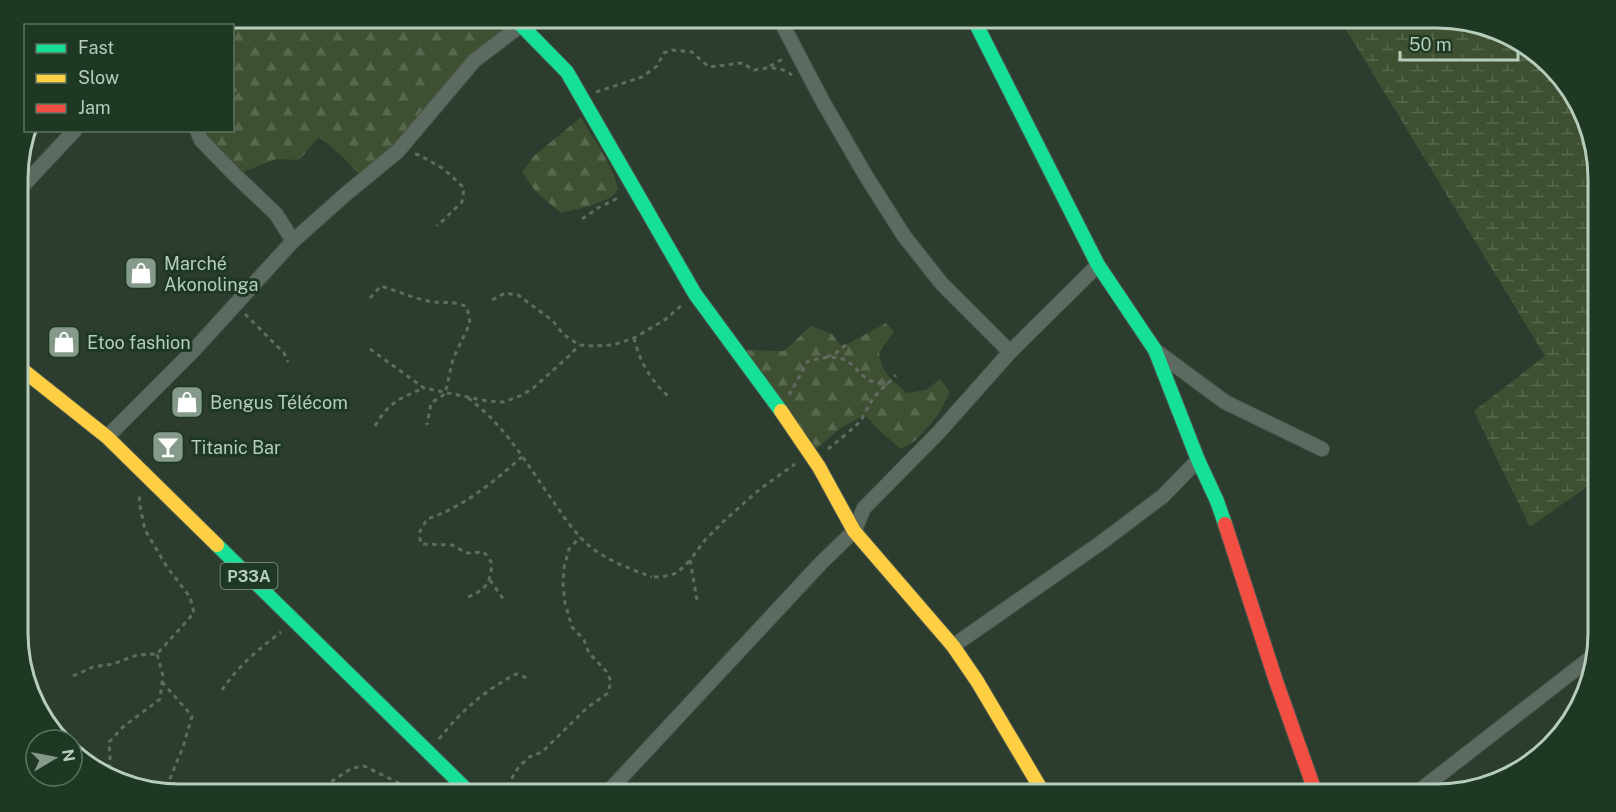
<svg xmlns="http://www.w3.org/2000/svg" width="1616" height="812" font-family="'Public Sans',sans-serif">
<defs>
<pattern id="forest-firs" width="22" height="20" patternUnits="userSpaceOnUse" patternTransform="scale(1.5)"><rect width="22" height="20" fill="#3f5032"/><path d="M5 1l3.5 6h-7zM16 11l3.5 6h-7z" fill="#58684e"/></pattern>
<pattern id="wetland-marsh" width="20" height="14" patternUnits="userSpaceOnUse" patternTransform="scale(1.5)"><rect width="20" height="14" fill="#3f5032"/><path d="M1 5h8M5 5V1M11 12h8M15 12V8" fill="none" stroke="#58684e"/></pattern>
</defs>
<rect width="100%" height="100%" fill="#2c3c2f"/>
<!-- forest -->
<g fill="url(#forest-firs)">
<polygon points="180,18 517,18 474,61 364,179 340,154 319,137 299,160 276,159 235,175 197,131 232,130 232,26 171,26"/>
<path d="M581 117C594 142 612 161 618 189L612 197 590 206 561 213 536 192 522 172 534 156Z"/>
<path d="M886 323 894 332 879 352C881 372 892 381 907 393L926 390 940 379 950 392 938 415 916 440 901 449 880 431 865 415 842 427 810 454 736 350 784 351 811 326 832 334 842 347Z"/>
</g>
<!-- wetland -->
<polygon fill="url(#wetland-marsh)" points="1339,18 1436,18 1508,35 1565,81 1597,159 1598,479 1530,527 1474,411 1545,356"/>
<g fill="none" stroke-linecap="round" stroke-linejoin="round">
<!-- street casing -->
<g stroke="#4a564c" stroke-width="16">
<g id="street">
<polyline points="779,18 823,102 866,176 904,236 942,284 1010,352"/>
<polyline points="171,26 178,18"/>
<polyline points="197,130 201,140 235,175 276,214 293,241"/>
<polyline points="18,191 75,130"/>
<polyline points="1156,351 1225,402 1322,449"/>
<polyline points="107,437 194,350 293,241 347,193 398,151 474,61 521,25 523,19"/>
<polyline points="953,646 1102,542 1163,496 1198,460"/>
<polyline points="606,794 821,563 854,531 864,508 939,432 1010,352 1098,265"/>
<polyline points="1415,794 1593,656"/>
</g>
</g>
<!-- fast casing -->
<g stroke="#4a564c" stroke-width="16">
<g id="fast">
<polyline points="517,18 521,25 567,72 695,294 781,411"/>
<polyline points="973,18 1098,265 1155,350 1198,460 1217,501 1225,524"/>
<polyline points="217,545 471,794"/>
</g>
</g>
<!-- slow casing -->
<g stroke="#4a564c" stroke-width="16">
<g id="slow">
<polyline points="19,367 107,437 217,545"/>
<polyline points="781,411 819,467 854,531 953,646 977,681 1044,794"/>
</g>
</g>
<!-- jam casing -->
<g stroke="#4a564c" stroke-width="16">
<polyline id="jam" points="1225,524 1276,681 1316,794"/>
</g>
<!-- path -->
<g stroke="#606b61" stroke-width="3" stroke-dasharray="4.5 4.5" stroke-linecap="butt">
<polyline points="770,66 781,60 783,56"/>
<polyline points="232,90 238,90"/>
<path d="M596 92 642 77 657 66 664 53 672 50 692 52 709 67 742 63 754 70C768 67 781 66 792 75"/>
<polyline points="415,154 419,155 444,169 464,188 462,202 437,226"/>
<polyline points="582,219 598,208 620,197"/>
<path d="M370 298 381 286C397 291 413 298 428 301 443 304 453 300 467 307L470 323 453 359 445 394 431 403 427 425"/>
<polyline points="492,300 505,293 518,295 553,321 563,334 579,345 593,346 613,345 634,338 666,319 682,305"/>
<polyline points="245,314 284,353 288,362"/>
<path d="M634 338C639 360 651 381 668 396"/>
<polyline points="370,349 424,388 487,401 504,402 522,395 532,389 569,356 579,345"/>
<polyline points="827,357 836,353 849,342"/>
<path d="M789 395 808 361C818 359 828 356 838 358 852 360 857 373 869 380 875 383 882 383 888 384"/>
<path d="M468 398C507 426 530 470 558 508 565 519 574 531 583 540 602 559 628 568 652 577"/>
<path d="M375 426C388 403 400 398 424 388"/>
<path d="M828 449C833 445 858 425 861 420 866 412 869 403 876 395 882 388 890 382 896 375"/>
<path d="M654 577C674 576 676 575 690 560"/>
<polyline points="490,580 504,600"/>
<path d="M468 597C487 589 490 583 492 563L484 552 467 553 452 545 421 544 419 533 427 519C464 507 493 482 522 457"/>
<polyline points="697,600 690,560 705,540 726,519 760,489 795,464"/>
<polyline points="73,676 93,667 113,664 137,655 157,654 194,613 190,597 167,567 145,530 139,501 140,494"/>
<polyline points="162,682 192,716 183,747 165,791"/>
<path d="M222 690C237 667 260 648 281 632"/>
<path d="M439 739C461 711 484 691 516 674L530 679"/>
<polyline points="109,778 110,758 109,742 123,727 160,699 163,676 157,654"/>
<polyline points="318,794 331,782 352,768 364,766 409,788 425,794"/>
<polyline points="502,794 518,768 529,757 542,752 588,707 608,693 611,681 606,671 589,653 584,640 572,627 565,603 563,585 564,568 569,549 580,537"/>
</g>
<!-- street -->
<use href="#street" stroke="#5c6a60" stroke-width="14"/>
<!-- fast -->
<use href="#fast" stroke="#16e098" stroke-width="14"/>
<!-- slow -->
<use href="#slow" stroke="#ffcf43" stroke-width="14"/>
<!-- jam -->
<use href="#jam" stroke="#f24e42" stroke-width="14"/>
</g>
<!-- icons -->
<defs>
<g id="shop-square" transform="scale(1.725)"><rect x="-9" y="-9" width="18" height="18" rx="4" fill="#869a8b" stroke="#1e3823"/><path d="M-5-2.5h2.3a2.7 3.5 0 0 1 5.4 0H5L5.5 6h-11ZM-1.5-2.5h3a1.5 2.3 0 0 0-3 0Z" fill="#fff"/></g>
<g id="bar-square" transform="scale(1.725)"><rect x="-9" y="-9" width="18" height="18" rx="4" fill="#869a8b" stroke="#1e3823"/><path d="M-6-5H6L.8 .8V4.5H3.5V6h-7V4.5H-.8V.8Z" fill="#fff"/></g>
</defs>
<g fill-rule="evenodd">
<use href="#shop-square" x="141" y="273"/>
<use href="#shop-square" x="64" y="342"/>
<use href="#shop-square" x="187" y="402"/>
<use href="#bar-square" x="168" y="447"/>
</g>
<g text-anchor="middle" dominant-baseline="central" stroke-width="6" stroke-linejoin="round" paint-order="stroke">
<!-- shield labels -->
<rect fill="#1e3823" stroke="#88a08e" stroke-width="1.5" x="220.5" y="563" width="57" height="26" rx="4.5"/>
<g font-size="16" font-weight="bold" fill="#b6cdbc">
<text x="249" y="576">P33A</text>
</g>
<!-- poi labels -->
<g font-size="18" fill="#b6cdbc" stroke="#1e3823" text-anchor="start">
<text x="164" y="263">Marché<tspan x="164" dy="21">Akonolinga</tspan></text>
<text x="87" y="342">Etoo fashion</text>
<text x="210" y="402">Bengus Télécom</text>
<text x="191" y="447">Titanic Bar</text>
</g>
</g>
<!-- crop -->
<path d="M0 0H1616V812H0ZM179 28H1437A151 151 0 0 1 1588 179V633A151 151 0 0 1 1437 784H179A151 151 0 0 1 28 633V179A151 151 0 0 1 179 28Z" fill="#1e3823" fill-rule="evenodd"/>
<path fill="none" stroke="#b6cdbc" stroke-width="3" d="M179 28H1437A151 151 0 0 1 1588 179V633A151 151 0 0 1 1437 784H179A151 151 0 0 1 28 633V179A151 151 0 0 1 179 28Z"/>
<!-- legend -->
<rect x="24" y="24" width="210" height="108" fill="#1e3823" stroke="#5b7460" stroke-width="1.5"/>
<rect x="36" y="44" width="30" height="9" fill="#16e098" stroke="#5b7460" stroke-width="1.5"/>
<text x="78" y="54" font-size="18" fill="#b6cdbc">Fast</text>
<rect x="36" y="74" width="30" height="9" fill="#ffcf43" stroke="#5b7460" stroke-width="1.5"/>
<text x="78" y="84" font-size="18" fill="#b6cdbc">Slow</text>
<rect x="36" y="104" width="30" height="9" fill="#f24e42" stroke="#5b7460" stroke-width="1.5"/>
<text x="78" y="114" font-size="18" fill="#b6cdbc">Jam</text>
<!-- north arrow -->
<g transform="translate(54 758) rotate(80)"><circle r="28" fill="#1e3823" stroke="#5b7460" stroke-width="1.5"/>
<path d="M0-4.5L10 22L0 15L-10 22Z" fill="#869a8b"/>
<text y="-9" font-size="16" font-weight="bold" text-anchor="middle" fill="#b6cdbc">N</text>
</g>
<!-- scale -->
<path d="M1400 51v9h118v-9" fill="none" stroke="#b6cdbc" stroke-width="3"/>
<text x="1409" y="51" font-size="18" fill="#b6cdbc" stroke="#1e3823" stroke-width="4.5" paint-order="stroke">50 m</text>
</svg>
